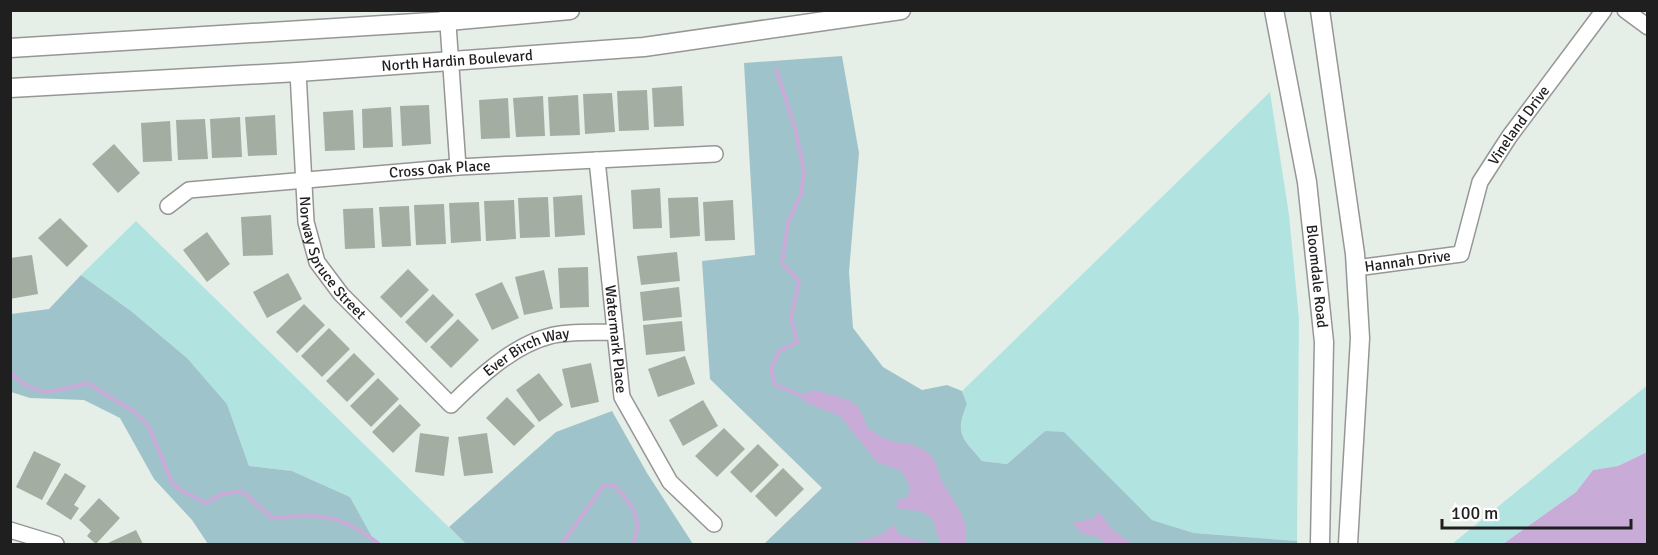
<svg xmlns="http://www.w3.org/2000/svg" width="1658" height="555" font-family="Signika,sans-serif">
<rect width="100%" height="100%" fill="#e6efe7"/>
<!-- grass -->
<g fill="#b1e4e1">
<path d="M1270 92 1289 215 1299 319 1297 541 1194 533 1152 520 1115 484 1045 431 1007 464 982 461C963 438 954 435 967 404L962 391Z"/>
<polygon points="136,221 466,544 376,544 350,497 292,471 249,466 227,404 187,358 131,311 81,275"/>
<polygon points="1645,387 1647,387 1647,452 1618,466 1593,470 1576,492 1503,544 1452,544"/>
</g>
<!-- forest -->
<g fill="#9fc3ca">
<path d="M842 56 859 153 849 272 853 328 883 367 922 390 947 385 962 391 967 404C954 435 963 438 982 461L1007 464 1045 431 1064 432 1152 520 1194 533 1297 541V544H764L822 488 710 379 702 261 755 255 744 63Z"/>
<polygon points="81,275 131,311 187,358 227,404 249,466 292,471 350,497 376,544 208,544 192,520 154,479 120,418 84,400 30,398 11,392 11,314 49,309"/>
<polygon points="612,411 647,473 693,544 466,544 449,527 556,432"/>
</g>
<!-- water -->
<g fill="#c9abd8">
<path d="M815 390C845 401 858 394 867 428 875 432 883 439 892 441 904 444 916 443 927 452 938 460 937 473 944 485 956 505 969 519 966 544H940L933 519 920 511 901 509 896 505 898 500 908 497 910 487 902 471 877 462 840 416 807 403 799 395Z"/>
<polygon points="1647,452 1647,544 1503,544 1576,492 1593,470 1618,466"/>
<polygon points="1099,512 1113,530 1132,544 1104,544 1100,538 1082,533 1072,523 1092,519"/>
<polygon points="894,525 900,535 932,544 851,544 880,535"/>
</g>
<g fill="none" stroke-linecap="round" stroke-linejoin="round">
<!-- stream -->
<g stroke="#c9abd8" stroke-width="4">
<polyline points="776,69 795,128 804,171 801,194 788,222 782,263 799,281 791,317 797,342 778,352 771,370 775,385 802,396"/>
<path d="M10 372C35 399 55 392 87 383L135 412 149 427 172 483 182 491 206 503 222 494 242 491 272 518C319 513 341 514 379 544"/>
<path d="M562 544 604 485H614C632 505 644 517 633 544"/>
</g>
</g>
<!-- building -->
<g fill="#a3ada2">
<polygon points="682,86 684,126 654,127 652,88"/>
<polygon points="647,90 649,130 619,131 617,91"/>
<polygon points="612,93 615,132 585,134 583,94"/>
<polygon points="578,95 580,135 550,136 548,97"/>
<polygon points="543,96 545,136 516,137 513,98"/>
<polygon points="508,98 510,138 481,139 479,100"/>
<polygon points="429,105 431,144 402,146 400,106"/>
<polygon points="391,107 393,147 363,148 362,109"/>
<polygon points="353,110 355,150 325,151 323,112"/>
<polygon points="275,115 277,155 248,156 245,117"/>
<polygon points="240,117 242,157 212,158 210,119"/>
<polygon points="205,119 208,159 178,160 176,120"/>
<polygon points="170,121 172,161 143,162 141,123"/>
<polygon points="114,144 140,173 118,193 92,164"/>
<polygon points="660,188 662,228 633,229 631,190"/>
<polygon points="582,195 585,235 555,237 553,197"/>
<polygon points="548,197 550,237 520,238 518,198"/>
<polygon points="698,197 700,236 670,238 668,198"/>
<polygon points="514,200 516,239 486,241 484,201"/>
<polygon points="733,200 735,240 705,241 703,202"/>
<polygon points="479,202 481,241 451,243 449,203"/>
<polygon points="444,204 446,244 416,245 414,205"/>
<polygon points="409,206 411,246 382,247 379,207"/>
<polygon points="373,208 375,248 345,249 343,209"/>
<polygon points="271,215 273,255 243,256 241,217"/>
<polygon points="60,218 88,246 67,267 38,238"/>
<polygon points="207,232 230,264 207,282 183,250"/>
<polygon points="677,252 680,281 641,285 637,256"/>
<polygon points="32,255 38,294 10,299 10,258"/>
<polygon points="588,267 589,307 560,308 558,268"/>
<polygon points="408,269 429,290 401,318 380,297"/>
<polygon points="544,270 553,309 524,315 515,277"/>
<polygon points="288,273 302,299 267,318 253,292"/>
<polygon points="502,282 519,318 492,330 475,294"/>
<polygon points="679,287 682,317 643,321 640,292"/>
<polygon points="433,294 454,315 426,343 405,322"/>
<polygon points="304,304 325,325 297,353 276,332"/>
<polygon points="458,319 479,340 451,368 430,347"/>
<polygon points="682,321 685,351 646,355 643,325"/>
<polygon points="329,328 350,349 322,377 301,356"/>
<polygon points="354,353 375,374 347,402 326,381"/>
<polygon points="685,356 695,384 658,397 648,369"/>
<polygon points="591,363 599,402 571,408 562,369"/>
<polygon points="539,373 563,405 539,422 516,390"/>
<polygon points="378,378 399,399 371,427 350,406"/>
<polygon points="507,397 535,426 514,446 486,418"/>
<polygon points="703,400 718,426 683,446 669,420"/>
<polygon points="400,404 421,425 393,453 372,432"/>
<polygon points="724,428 745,449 717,477 695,456"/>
<polygon points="420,433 449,437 444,476 415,472"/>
<polygon points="487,433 493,473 464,476 458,437"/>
<polygon points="758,444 779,465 751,493 730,472"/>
<polygon points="34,451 61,464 42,500 16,487"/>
<polygon points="783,468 804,489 776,517 755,496"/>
<polygon points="65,473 86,486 74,505 79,508 71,520 46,504"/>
<polygon points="99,498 120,518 96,544 87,536 91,531 79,520"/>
<polygon points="136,530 143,544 108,544 108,543"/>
</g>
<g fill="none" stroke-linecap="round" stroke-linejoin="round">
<!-- minor casing -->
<g stroke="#969696" stroke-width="18">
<g id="minor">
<polyline points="447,10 458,167"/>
<polyline points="1625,10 1648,27"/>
<path id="s1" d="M298 72 306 222 317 262 341 294 451 405C477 379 513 345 550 336 569 331 595 333 615 332"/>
<path id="s2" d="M597 160 622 397 670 482 714 524"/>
<path id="s3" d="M168 206 189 190 458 167 715 154"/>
<path id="s4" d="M1356 268 1461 254 1480 182 1509 137 1604 10"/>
<polyline points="10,530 56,544"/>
</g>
</g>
<!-- tertiary casing -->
<g stroke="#969696" stroke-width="21">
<g id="tertiary">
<path id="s5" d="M1274 10 1307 182 1324 342 1320 544"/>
<polyline points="1320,10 1355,254 1360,338 1348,544"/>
<polyline points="10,48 448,21 570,10"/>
<path id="s6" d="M10 88 298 72 644 47 901 10"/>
</g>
</g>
<!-- minor -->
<use href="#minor" stroke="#fff" stroke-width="15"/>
<!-- tertiary -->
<use href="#tertiary" stroke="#fff" stroke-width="18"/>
</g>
<g text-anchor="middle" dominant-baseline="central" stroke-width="4.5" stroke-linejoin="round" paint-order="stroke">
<!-- street labels -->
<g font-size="15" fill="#1f1f1f" stroke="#fff">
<text stroke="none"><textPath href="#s6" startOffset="448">North Hardin Boulevard</textPath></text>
<text stroke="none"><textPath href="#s4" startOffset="249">Vineland Drive</textPath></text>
<text stroke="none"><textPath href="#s3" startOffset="278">Cross Oak Place</textPath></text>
<text stroke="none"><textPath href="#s1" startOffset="194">Norway Spruce Street</textPath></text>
<text stroke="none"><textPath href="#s4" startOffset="52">Hannah Drive</textPath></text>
<text stroke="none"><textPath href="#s5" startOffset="270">Bloomdale Road</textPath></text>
<text stroke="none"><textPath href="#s2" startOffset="180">Watermark Place</textPath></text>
<text stroke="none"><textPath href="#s1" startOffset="482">Ever Birch Way</textPath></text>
</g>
</g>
<!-- border -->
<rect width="1658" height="555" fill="none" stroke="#1f1f1f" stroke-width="24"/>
<!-- scale -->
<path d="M1442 519v9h189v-9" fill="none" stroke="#1f1f1f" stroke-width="3"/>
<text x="1451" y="519" font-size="18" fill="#1f1f1f" stroke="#ffffff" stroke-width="4.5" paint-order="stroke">100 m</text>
</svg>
